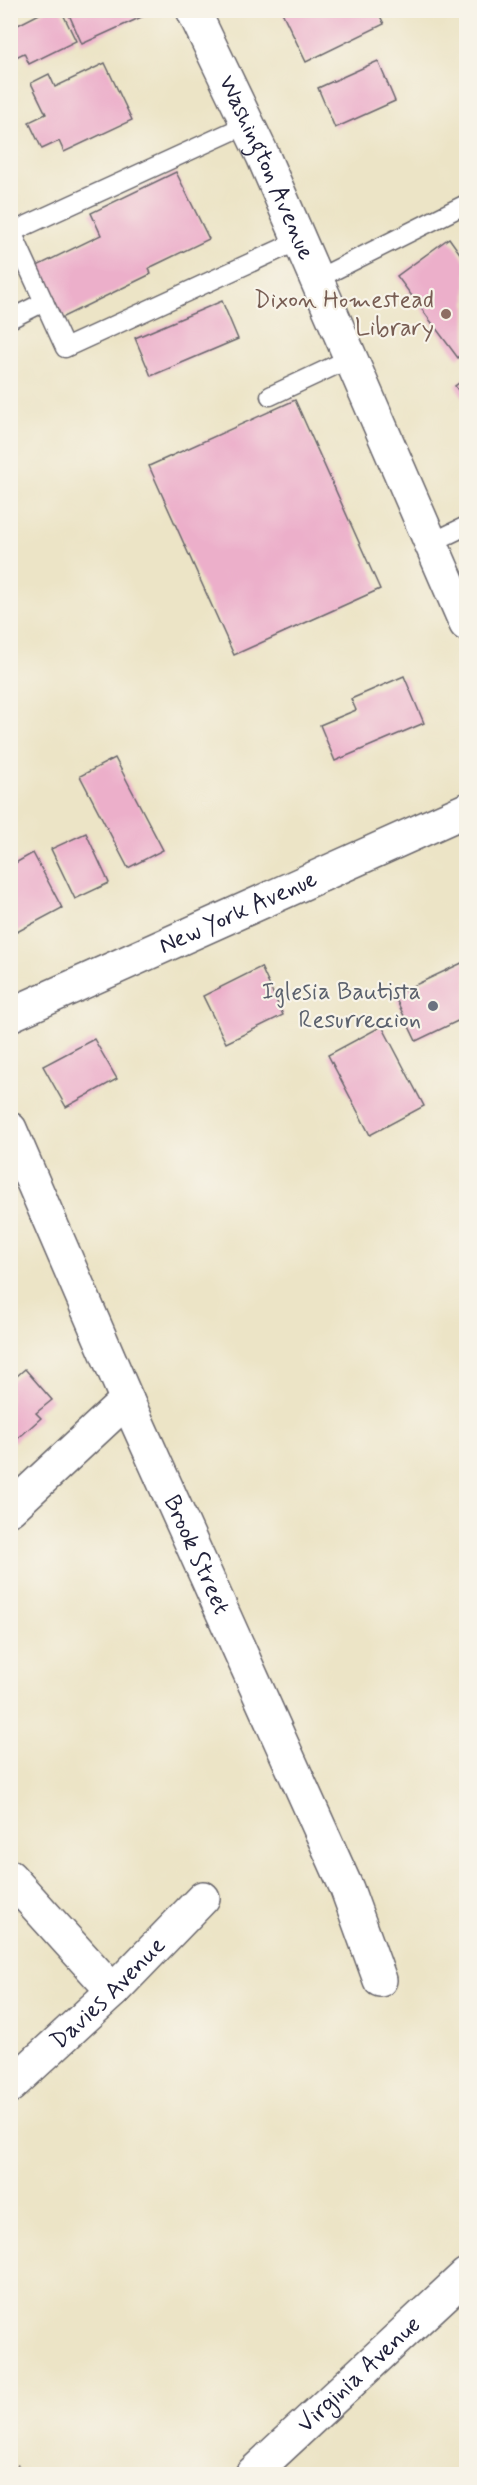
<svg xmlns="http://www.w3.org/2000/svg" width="477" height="2485" font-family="Mynerve,sans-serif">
<rect width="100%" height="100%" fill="#f7f3e8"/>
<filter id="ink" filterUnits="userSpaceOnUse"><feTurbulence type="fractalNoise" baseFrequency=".0167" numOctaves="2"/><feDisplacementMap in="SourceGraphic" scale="12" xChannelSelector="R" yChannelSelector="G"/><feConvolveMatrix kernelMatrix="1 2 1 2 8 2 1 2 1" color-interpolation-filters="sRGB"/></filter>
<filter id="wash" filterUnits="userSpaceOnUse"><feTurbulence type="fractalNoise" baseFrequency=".008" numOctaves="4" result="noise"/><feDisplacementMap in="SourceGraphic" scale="24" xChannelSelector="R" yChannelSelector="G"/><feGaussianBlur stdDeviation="1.35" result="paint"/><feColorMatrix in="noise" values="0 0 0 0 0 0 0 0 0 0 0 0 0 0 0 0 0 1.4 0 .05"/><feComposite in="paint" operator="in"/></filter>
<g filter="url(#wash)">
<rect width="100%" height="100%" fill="#ece4c6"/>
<g id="blocks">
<!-- building -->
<g fill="#ecafca">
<polygon points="47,10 61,10 76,41 29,64 24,53 14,58 10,52 10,20 15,18 18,25"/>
<polygon points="67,10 147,10 148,14 82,44"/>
<polygon points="281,10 377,10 384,24 306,62"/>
<polygon points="378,61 395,101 335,128 318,88"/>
<polygon points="105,63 132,120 64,152 59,141 42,149 29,122 46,114 31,83 49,74 55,87"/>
<polygon points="176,172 209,239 149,268 151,274 59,319 35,267 101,235 91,213"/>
<polygon points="449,238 466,262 466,352 458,358 397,276"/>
<polygon points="222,301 238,339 151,376 135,338"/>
<polygon points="466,378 466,401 455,386"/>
<polygon points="295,400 380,589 234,655 149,466"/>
<polygon points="404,676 424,723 335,761 320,725 356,710 351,699"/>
<polygon points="115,758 163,850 128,868 80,776"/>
<polygon points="86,833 109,883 75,899 51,849"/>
<polygon points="33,853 62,908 17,932 10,921 10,866"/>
<polygon points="466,961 466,1017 416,1041 394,995"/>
<polygon points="261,967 283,1015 226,1043 203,996"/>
<polygon points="382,1026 424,1106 370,1135 328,1055"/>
<polygon points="94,1039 117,1079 66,1107 43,1066"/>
<polygon points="25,1369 52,1400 36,1413 41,1418 14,1442 10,1438 10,1382"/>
</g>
</g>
</g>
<g filter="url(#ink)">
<use href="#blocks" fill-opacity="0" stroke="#69666c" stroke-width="1.5"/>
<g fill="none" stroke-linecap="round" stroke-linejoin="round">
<!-- service casing -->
<g stroke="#69666c" stroke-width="21">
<g id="service">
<polyline points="248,124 12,232 65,348 300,240"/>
<polyline points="317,279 466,204"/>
<polyline points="10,319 44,302"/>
<polyline points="270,396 351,358"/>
<polyline points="431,543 466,526"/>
</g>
</g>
<!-- minor casing -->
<g stroke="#69666c" stroke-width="36">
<g id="minor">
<path id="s1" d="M10 1015 466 810"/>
<path id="s2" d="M10 1129 127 1400 347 1889 380 1980"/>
<polyline points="10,1509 127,1400"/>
<polyline points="10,1877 113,1991"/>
<path id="s3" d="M10 2086 113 1991 203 1898"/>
<path id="s4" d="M252 2474 466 2275"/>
</g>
</g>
<!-- primary casing -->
<g stroke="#69666c" stroke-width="36">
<g id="primary">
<path id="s5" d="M193 10 263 156 466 624"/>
</g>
</g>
<!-- path -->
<polyline stroke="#69666c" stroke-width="4" stroke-dasharray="4.5 4.5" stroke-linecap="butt" points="10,2459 25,2474"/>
<!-- service -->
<use href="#service" stroke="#fff" stroke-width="18"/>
<!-- minor -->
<use href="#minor" stroke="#fff" stroke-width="33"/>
<!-- primary -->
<use href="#primary" stroke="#fff" stroke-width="33"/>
</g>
</g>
<!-- markers -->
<circle fill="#8d6e63" stroke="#f7f3e8" stroke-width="2" cx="446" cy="314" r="6"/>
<circle fill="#6b7280" stroke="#f7f3e8" stroke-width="2" cx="433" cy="1006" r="6"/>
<g text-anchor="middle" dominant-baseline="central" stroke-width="4.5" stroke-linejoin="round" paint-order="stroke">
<!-- street labels -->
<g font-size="24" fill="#22223b" stroke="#f7f3e8">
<text stroke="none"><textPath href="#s5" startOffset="174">Washington Avenue</textPath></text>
<text stroke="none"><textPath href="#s1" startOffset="250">New York Avenue</textPath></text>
<text stroke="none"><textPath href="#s2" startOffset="465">Brook Street</textPath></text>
<text stroke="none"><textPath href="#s3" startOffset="135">Davies Avenue</textPath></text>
<text stroke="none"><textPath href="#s4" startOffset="146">Virginia Avenue</textPath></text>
</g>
<!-- education labels -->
<g font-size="24" fill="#785e54" stroke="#f7f3e8" text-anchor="end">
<text x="434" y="300">Dixon Homestead<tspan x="434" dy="28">Library</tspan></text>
</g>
<!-- worship labels -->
<g font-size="24" fill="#5b616d" stroke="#f7f3e8" text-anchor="end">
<text x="421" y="992">Iglesia Bautista<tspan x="421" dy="28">Resurreccion</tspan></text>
</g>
</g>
<!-- margin -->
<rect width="477" height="2485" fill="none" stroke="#f7f3e8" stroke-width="36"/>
</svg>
